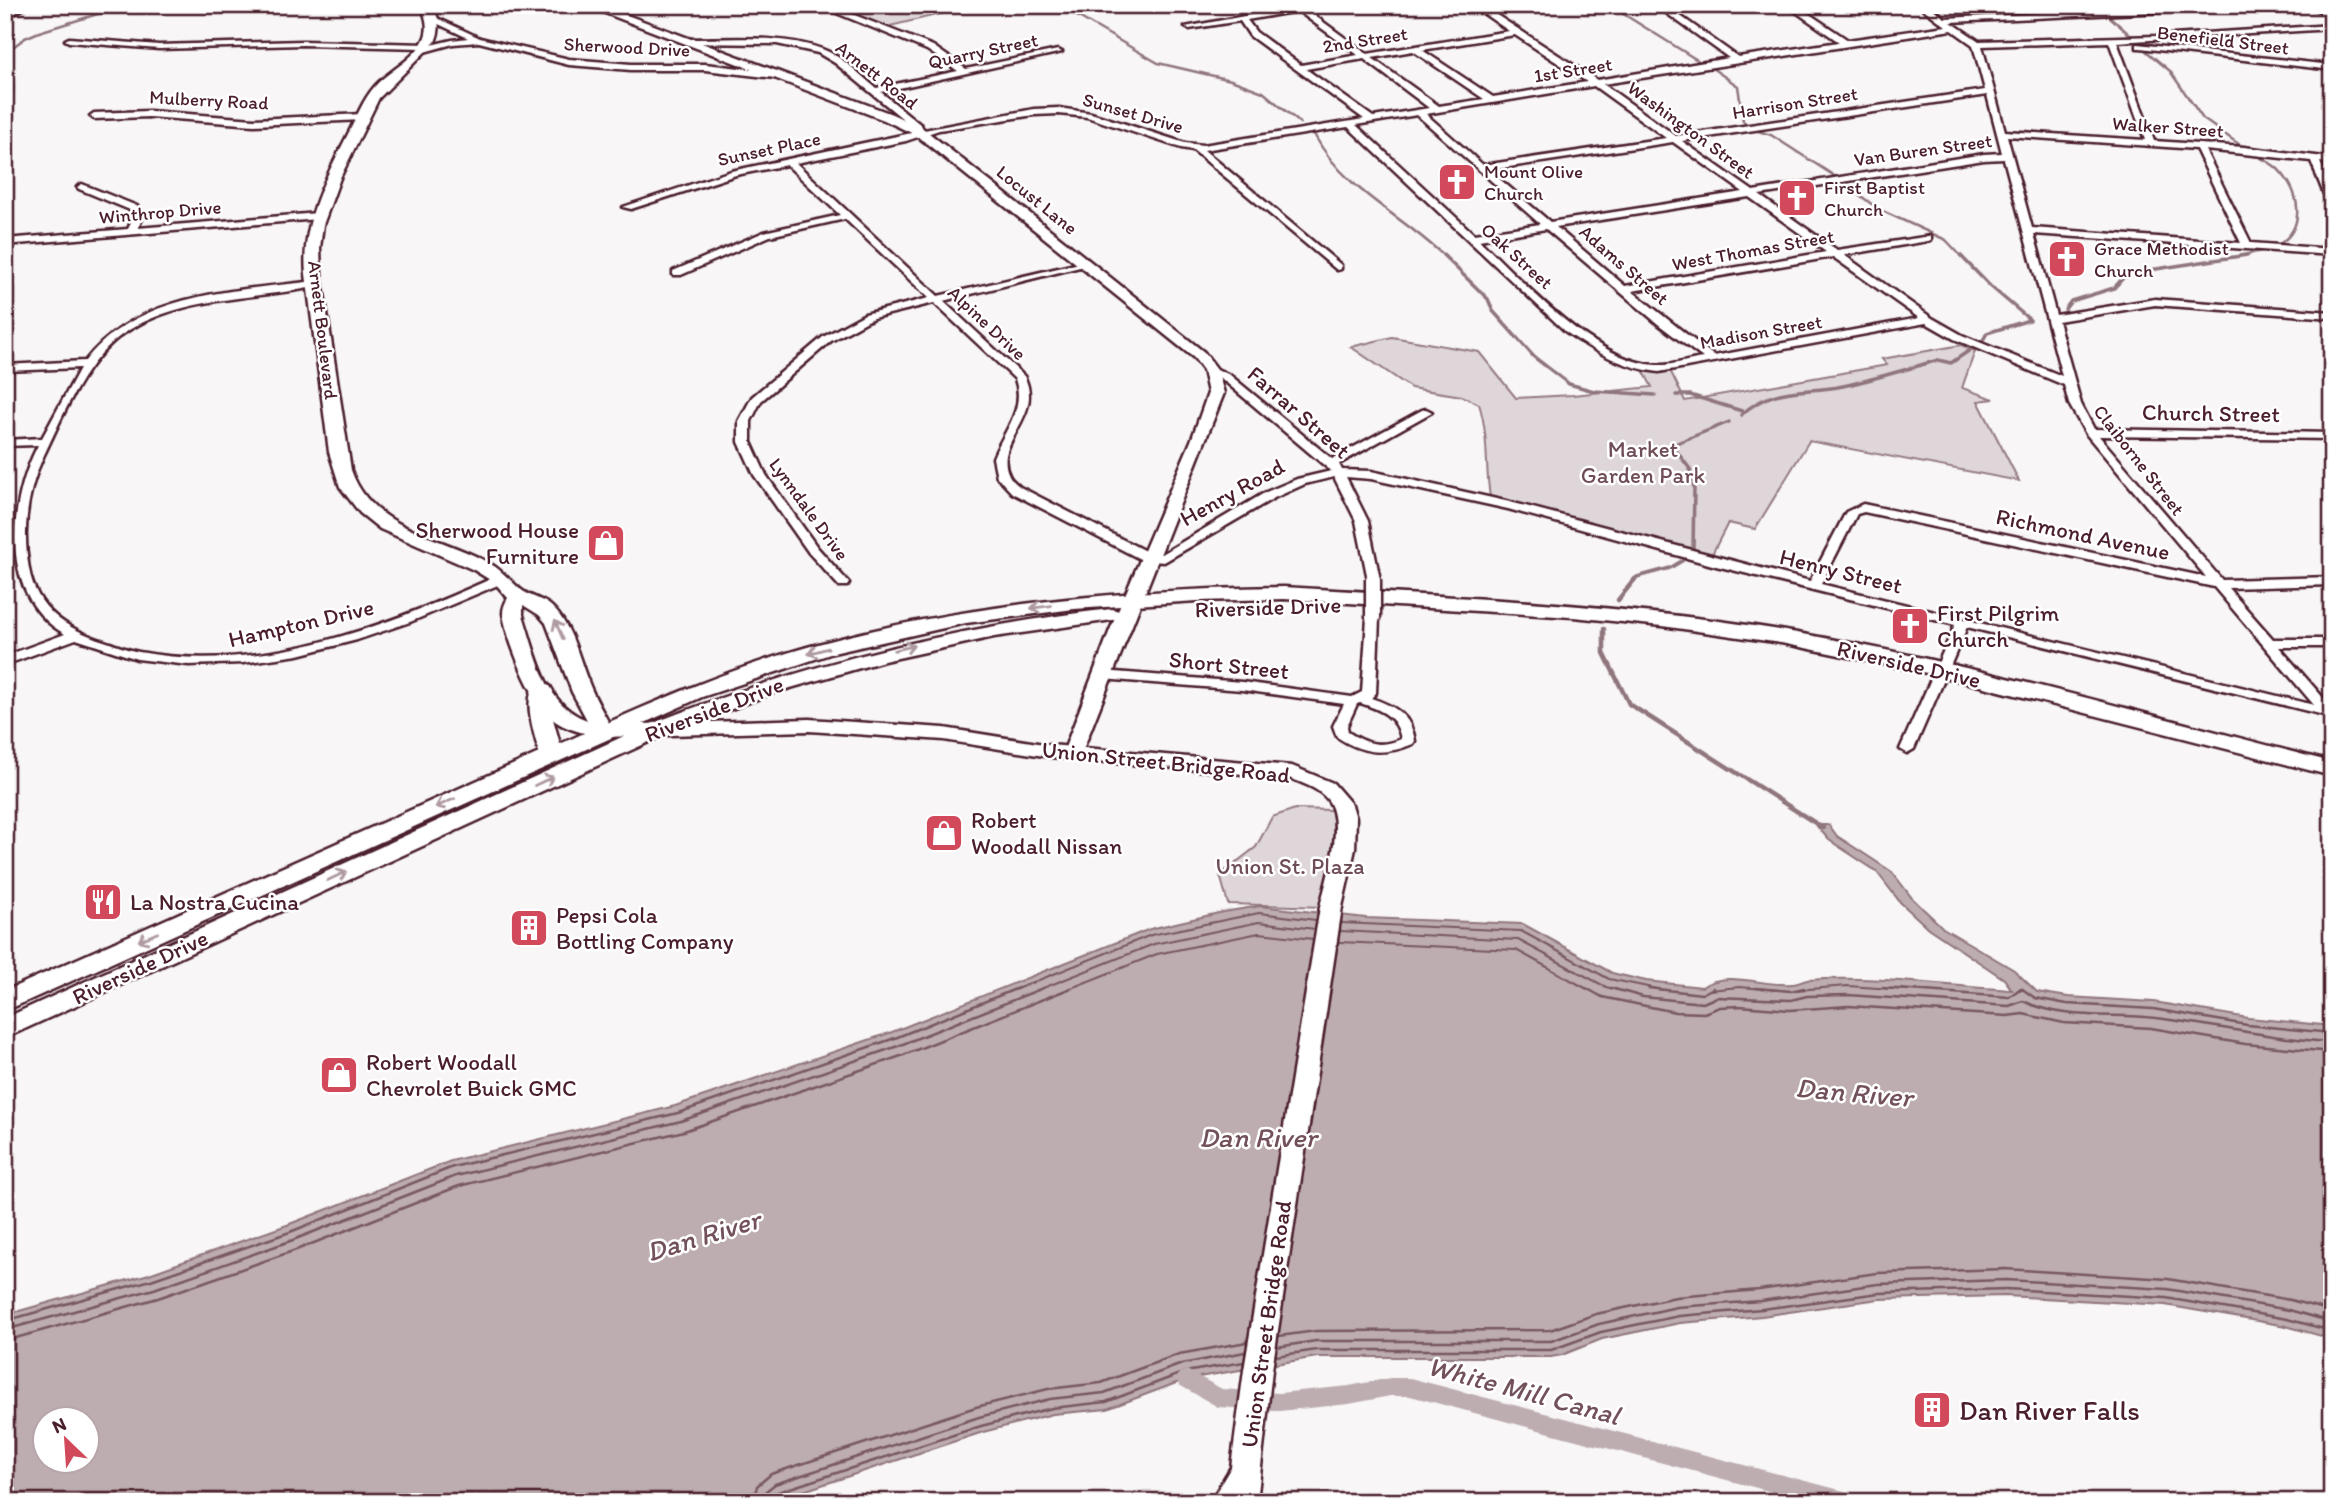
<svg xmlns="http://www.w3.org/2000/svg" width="2337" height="1507" font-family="Itim,sans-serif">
<rect width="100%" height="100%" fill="#f8f6f7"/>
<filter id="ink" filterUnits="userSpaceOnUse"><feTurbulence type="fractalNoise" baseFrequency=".0143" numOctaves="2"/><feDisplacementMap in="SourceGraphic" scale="14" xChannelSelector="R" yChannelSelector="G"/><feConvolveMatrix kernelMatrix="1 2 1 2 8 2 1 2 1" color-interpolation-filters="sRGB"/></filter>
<g filter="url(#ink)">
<!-- green -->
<g fill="#ded6d9" stroke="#947a82" stroke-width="2">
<polygon points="825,5 978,5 882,28"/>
<polygon points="1932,5 2088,5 2094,10 1947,17"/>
<path d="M1392 337 1479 352 1516 398 1573 395 1652 387 1643 370 1669 368 1685 401 1887 365 1882 359 1961 345 1975 351 1962 388 1994 399 1978 401 2019 481 1809 441 1755 529 1728 523 1710 558 1490 497C1485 466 1489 435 1479 404L1462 396 1411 388 1351 347Z"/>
<path d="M1295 809 1331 810C1338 827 1327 885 1325 907L1228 904 1220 875 1256 847 1272 817Z"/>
</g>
<!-- water -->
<path fill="#bdadb0" stroke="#8f747b" stroke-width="2" fill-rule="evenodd" d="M1816 825H1829L1837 836 1892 872 1912 898 1943 928 2014 970 2037 992 2068 997 2154 1002 2248 1018 2332 1026V1339L2286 1326 2165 1305 2006 1296 1879 1299 1762 1316 1680 1323 1602 1339 1562 1355 1551 1357H1317L1187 1379 1107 1409 1053 1414 983 1432 770 1502H5V1315L149 1274 287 1225 451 1161 675 1106 892 1032 1150 929 1223 912 1260 906 1366 918 1523 924 1612 973 1646 981 1702 987C1727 969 1763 987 1792 984 1797 984 1802 981 1807 980 1875 975 1945 986 2012 990L2004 979 1928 928 1900 902 1876 871 1829 840ZM46 1420H88V1462H46Z"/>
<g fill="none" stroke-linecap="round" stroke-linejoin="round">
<!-- shore-far1 -->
<g stroke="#785860" stroke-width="2">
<polyline points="1341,923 1521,931 1609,979 1662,990"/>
<polyline points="1340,931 1518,940 1606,987 1617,990"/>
<polyline points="1339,942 1516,950 1589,990"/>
<polyline points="1014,990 1151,935 1259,913 1316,920"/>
<polyline points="1038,990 1154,944 1259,922 1315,929"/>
<polyline points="1066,990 1157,954 1259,933 1313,939"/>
<polyline points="1710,990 1739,987 1779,990"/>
<polyline points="1796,990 1848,986 1908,990"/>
<polyline points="2018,990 2024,990"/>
</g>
<!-- shore -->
<g stroke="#785860" stroke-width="2.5">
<polyline points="1586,988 1602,997 1675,1012 1704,1013 1720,1007 1739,1006 1790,1010 1848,1006 2007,1016 2023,1014 2064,1023 2151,1028 2245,1044 2332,1052"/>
<path d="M1611 988 1643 997 1703 1003 1717 997 1791 1000 1807 996 1848 995 2009 1006 2023 1001C2065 1021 2111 1013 2156 1018 2215 1025 2272 1039 2332 1042"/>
<polyline points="1648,988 1702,994 1713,988"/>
<polyline points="1756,988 1791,991 1804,988"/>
<polyline points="1882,988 2009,997 2021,988"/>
<polyline points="2021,988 2035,998 2067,1004 2153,1009 2247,1025 2332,1033"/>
<polyline points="5,1321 151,1280 290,1232 453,1167 678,1113 895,1038 1018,988"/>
<polyline points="5,1330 154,1289 293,1240 456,1176 681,1121 898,1046 1043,988"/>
<polyline points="1279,1336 1316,1331 1550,1330 1596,1314 1676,1297 1759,1290 1877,1273 2005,1269 2168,1279 2290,1300 2332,1311"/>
<polyline points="5,1341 158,1298 296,1250 459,1186 684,1131 901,1056 1071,988"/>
<polyline points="1277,1347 1316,1341 1551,1341 1599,1324 1677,1307 1761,1301 1878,1284 2006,1280 2167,1289 2289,1310 2332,1322"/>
<polyline points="1276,1356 1317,1350 1551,1350 1601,1332 1679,1316 1762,1309 1879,1293 2006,1289 2166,1298 2287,1319 2332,1331"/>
<polyline points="753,1502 757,1486 771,1474 976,1407 1048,1389 1101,1383 1179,1354 1247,1342"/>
<polyline points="764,1502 766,1491 775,1484 979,1417 1050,1399 1104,1393 1182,1364 1245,1352"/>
<polyline points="773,1502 778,1492 981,1426 1052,1408 1106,1402 1185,1372 1244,1362"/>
</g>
<!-- stream-far2 -->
<g stroke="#8f747b" stroke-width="2.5">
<polyline points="1058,5 1158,63 1231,80 1263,92 1300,123"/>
<polyline points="1609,5 1702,63"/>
<polyline points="2098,5 2104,11"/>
<polyline points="2109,16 2130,35"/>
<polyline points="2145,50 2170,71 2203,119 2243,147"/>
<polyline points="5,53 25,38 39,32 127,5"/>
<polyline points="1709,66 1738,86 1743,121 1748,125"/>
<polyline points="5,83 13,86 13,91 5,99"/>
<polyline points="1755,130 1771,135 1836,177"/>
<path d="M1315 136C1345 191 1402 215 1445 257"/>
<path d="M2254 154C2262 159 2271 162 2278 169 2300 191 2307 227 2278 245"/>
<polyline points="1844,183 1878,209 1946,240 1962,257"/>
<polyline points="2235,257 2266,250"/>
</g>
<!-- stream-far1 -->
<g stroke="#8f747b" stroke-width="3.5">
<polyline points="1443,255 1488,299 1493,311 1534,357 1569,384 1594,391 1655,395"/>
<polyline points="1960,255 1990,286 2030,320"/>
<polyline points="2065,309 2071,301 2114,288 2123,278 2143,271 2247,255"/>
<polyline points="1982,342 1987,333 2029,320"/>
<polyline points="1676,395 1690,395 1745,412"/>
<path d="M1741 415C1773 385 1803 394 1843 386 1875 379 1907 369 1938 360L1951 363 1970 350"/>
<polyline points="1693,550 1694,487 1690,469 1672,445 1729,422"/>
<polyline points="1634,581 1637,577 1670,568 1685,559"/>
</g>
<!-- stream -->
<g stroke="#8f747b" stroke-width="4.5">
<polyline points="1618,600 1635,579"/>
<polyline points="1604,629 1604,653 1629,704 1823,828"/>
</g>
<!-- canal -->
<polygon fill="#bdadb0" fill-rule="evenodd" points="1187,1370 1222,1389 1279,1393 1349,1386 1390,1378 1410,1378 1848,1492 1856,1495 1859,1502 1810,1502 1410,1396 1390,1396 1349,1404 1279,1411 1218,1407 1179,1385 1176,1379 1179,1373"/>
<!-- minor casing -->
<g stroke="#4a1f2b" stroke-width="5">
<g id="minor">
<polygon points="5,5 16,5 23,9 5,19 5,14 12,9"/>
<path d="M817 5H829L933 46 966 69 1058 50 1062 52 881 92 921 125 924 130 1034 109 1059 108 1091 113 1185 143 1203 145 1364 119 1250 36 1240 21 1189 29 1185 27 1293 7 1291 5H1326L1307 10 1367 54 1509 31 1471 5H1481L1597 80 1729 58 1655 5H1665L1738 57 1839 42 1786 5H1796L1848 40 1946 26 1918 5H1928L1945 18 2208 5H2268L2264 7 1951 22 1979 41 2157 36 2332 25V29L2117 42 2154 141 2244 147 2332 158V164L2320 162 2332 190V205L2327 202 2311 161 2205 150 2251 243 2332 249V255L2034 234 2056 315 2155 299 2332 312V318L2155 305 2058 321 2081 404 2094 429 2332 433V439L2099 436 2222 580 2332 577V585L2228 588 2273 639H2332V647H2279L2332 708V717L1967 627 1914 749 1907 753 1900 749 1955 625 1716 566 1508 509 1371 479 1346 477 1368 521 1379 575 1377 578 1373 579 1367 575 1356 521 1334 477 1305 484 1274 498 1164 562 1142 560 1012 493 997 477 993 458C1003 432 1026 409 1015 379L934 303 873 318 831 341 761 401 751 421V442L766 475 817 547 849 583 847 586H839L809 553 754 475 739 442V421L752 397 823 337 865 314 929 298 845 219 770 236 681 275H673V271L764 232 840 215 787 165 736 175 631 209 623 207 731 171 916 132 914 128 835 63 818 53 777 44 685 43 681 41 685 39C730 39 779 34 822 49 842 56 860 75 876 88L958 71 927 50ZM1298 11 1358 55 1301 65 1256 32 1247 20ZM1952 30 1973 45 1985 90 1676 136 1603 84ZM1515 35 1587 82 1493 97 1422 50ZM2109 42 2145 140 2005 131 1982 46ZM1413 51 1484 99 1439 106 1372 58ZM1364 59 1429 108 1373 117 1306 69ZM1594 86 1666 138 1483 165 1426 114ZM1987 95 2002 153 1984 154 1753 191 1682 141ZM1059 114 1087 117 1181 148 1193 150 1337 270 1341 269V265L1204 150 1348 127 1566 332C1595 352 1624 368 1659 372L1926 323 1954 339 2064 385 2069 404 2086 434 2206 577 1863 504 1846 512 1810 581 1510 502 1371 471 1342 470 1339 464 1432 412 1426 409 1422 410 1332 459 1230 375 1210 366 1205 369 1206 371 1222 379 1331 471 1297 479 1266 492 1162 554 1149 553 1020 487C1017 484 1011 480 1009 475 992 442 1045 416 1024 376L943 301 1088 265V261L938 296 796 163 906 141 939 130 1034 115ZM1417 115 1540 224 1474 234 1356 125ZM2007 136 2196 149 2241 243 2032 228ZM1673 142 1743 192 1550 222 1489 170ZM2004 159 2062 376 1962 335 1932 318 1844 255 1928 241 1931 240V236L1837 250 1759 195 1984 160ZM1749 197 1826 252 1625 286 1556 227ZM1546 229 1658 324 1703 358C1688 360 1671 366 1656 365 1593 361 1523 281 1479 240ZM1833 257 1919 318 1714 356 1632 291ZM1864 512 2214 587 2314 705 1821 584 1857 514Z"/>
<polygon points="2306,5 2317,5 2332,12 2332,17"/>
<polygon points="435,17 480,38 569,59 631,64 705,64 775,72 779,75 775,78 705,70 631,70 569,65 479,42 453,44 424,52 421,52 421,48 303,45 159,49 69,42 65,40 69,38 159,45 303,41 427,44 431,45 452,40 468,38 432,21 431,19"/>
<polygon points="2137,44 2332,65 2332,70 2140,48 2137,48"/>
<polygon points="149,111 254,119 363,114 367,117 363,120 254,125 149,117 94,119 90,116 94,113"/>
<polygon points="82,184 137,206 143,217 138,228 318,213 323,216 318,219 5,245 5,239 128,229 133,217 130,210 79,189 77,187"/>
<path d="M315 281 319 282V286C255 300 187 295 129 330 86 356 65 412 44 455 27 491 22 530 29 569 36 609 66 629 104 641 116 645 128 650 139 652 262 675 387 626 497 576H505L507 579 505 582 410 622 357 640 298 655 243 663 189 665 137 659 76 639 5 665V656L65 634C0 598 7 505 38 445L5 446V440L42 438 80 368 5 371V365L85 361C138 292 236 291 315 281Z"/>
<path d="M1373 614 1379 618 1376 693 1371 698C1395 706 1411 715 1415 741L1413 744C1384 756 1363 754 1337 737L1333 726 1344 704 1242 690 1102 679 1095 675 1102 671 1242 682 1352 697 1362 692 1367 618ZM1360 703C1381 710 1397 716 1401 739 1380 748 1367 744 1348 732L1347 726 1357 704Z"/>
</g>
</g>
<!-- tertiary casing -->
<g stroke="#4a1f2b" stroke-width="5">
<polygon id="tertiary" points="584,5 600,5 892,114 924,129 1204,352 1217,369 1224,393 1080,757 1066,757 1063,753 1110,630 1191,441 1208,393 1203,370 1194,358 916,135 884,120"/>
</g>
<!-- secondary casing -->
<g stroke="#4a1f2b" stroke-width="5">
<path id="secondary" d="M421 5H433C439 19 441 28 435 42L379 98 340 178 323 225 320 248 321 274 351 470C372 531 440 535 489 563 504 571 516 588 526 593 536 599 546 600 554 609 573 629 578 656 588 681 594 697 602 710 610 725L809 719 944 728 1050 745 1292 766 1333 783 1352 805 1356 818 1355 849 1342 907 1272 1370 1257 1502H1210L1231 1467 1244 1370 1320 907C1326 881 1346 822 1327 799 1318 788 1302 783 1289 778L1050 757 944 740 809 731 602 737C585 733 565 730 551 718 532 702 506 638 503 613 503 607 505 603 508 598L495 583 474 570 380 529 360 513 340 487 329 452 306 274C301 222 326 177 349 132 357 116 364 98 376 85 390 70 413 60 423 41 430 29 426 17 421 5ZM523 605 539 615 546 623 572 692 587 720C544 705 536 654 523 615Z"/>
</g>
<!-- primary casing -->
<g stroke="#4a1f2b" stroke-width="5">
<g id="primary">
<path d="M1284 587C1450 597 1616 603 1780 630 1966 661 2149 716 2332 762V776L1941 676 1781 643 1662 626 1573 617 1284 599 1197 601 1074 609 966 623 833 653 702 697 5 1011V991L539 753C535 735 523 703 534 686H550L553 691V719L560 744C645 706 731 667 822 643 973 602 1128 590 1284 587Z"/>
<path d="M1112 609 1119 611 1122 615 1119 619 994 637 884 661 773 693 662 736 5 1038V1018L646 726C797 666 950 627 1112 609Z"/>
</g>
</g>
<!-- minor -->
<use href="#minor" fill="#fff" fill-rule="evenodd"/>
<!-- tertiary -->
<use href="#tertiary" fill="#fff" fill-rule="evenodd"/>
<!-- secondary -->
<use href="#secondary" fill="#fff" fill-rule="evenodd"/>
<!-- primary -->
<use href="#primary" fill="#fff" fill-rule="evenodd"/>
<!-- minor-bridge-far1 casing -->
<g stroke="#4a1f2b" stroke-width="16" stroke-linecap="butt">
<polyline id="minor-bridge-far1" points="1373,575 1373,581"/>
</g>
<!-- minor-bridge casing -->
<g stroke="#4a1f2b" stroke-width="19" stroke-linecap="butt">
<polyline id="minor-bridge" points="1373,579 1373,618"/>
</g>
<!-- minor-bridge-far1 -->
<use href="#minor-bridge-far1" stroke="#fff" stroke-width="11"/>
<!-- minor-bridge -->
<use href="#minor-bridge" stroke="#fff" stroke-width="14"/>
</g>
<!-- one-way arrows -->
<defs><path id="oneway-shaft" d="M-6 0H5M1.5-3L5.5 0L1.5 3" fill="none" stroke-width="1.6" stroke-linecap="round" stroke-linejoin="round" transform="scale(1.75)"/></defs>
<g stroke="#ae9aa0">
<use href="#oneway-shaft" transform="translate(1041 607) rotate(173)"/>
<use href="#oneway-shaft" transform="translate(559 630) rotate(-114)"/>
<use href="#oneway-shaft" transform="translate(904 648) rotate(-13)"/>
<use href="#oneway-shaft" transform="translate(818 651) rotate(164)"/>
<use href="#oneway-shaft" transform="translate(544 781) rotate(-25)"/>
<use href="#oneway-shaft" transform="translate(445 803) rotate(156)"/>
<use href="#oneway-shaft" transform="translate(337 876) rotate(-25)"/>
<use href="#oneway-shaft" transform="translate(148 937) rotate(156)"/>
</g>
</g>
<!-- icons -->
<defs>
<g id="church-square" transform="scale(2.0125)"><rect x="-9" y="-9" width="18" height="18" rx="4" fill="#d1495b" stroke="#fff"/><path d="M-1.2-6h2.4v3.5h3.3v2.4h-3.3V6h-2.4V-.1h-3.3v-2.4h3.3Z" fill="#fff"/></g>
<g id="shop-square" transform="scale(2.0125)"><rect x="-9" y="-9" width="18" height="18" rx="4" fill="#d1495b" stroke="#fff"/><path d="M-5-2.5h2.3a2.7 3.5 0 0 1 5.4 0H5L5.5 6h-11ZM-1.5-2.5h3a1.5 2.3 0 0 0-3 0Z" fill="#fff"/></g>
<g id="restaurant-square" transform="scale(2.0125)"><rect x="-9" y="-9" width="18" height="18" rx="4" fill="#d1495b" stroke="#fff"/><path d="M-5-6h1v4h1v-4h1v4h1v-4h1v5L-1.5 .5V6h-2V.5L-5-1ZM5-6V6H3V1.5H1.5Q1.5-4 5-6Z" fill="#fff"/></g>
<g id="building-square" transform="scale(2.0125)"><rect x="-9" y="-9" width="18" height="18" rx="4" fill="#d1495b" stroke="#fff"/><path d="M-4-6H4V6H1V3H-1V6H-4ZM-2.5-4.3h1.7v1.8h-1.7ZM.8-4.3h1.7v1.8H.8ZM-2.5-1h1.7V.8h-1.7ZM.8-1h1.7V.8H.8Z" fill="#fff"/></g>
</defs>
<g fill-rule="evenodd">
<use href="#church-square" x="1457" y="182"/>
<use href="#church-square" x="1797" y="198"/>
<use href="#church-square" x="2067" y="259"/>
<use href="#shop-square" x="606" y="543"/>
<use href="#church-square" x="1910" y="626"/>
<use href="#shop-square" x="944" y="833"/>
<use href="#restaurant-square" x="103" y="902"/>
<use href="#building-square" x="529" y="928"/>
<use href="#shop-square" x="339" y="1075"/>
<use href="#building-square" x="1932" y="1410"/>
</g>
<g text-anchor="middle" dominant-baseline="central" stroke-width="5" stroke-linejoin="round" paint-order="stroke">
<!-- far-street labels -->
<g font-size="19" fill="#4a1f2b" stroke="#fff">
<text transform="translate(1365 40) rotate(-9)">2nd Street</text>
<text transform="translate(2223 40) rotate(7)">Benefield Street</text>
<text transform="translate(627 47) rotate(3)">Sherwood Drive</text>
<text transform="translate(983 51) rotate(-12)">Quarry Street</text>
<text transform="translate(1573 70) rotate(-9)">1st Street</text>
<text transform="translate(877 75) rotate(38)">Arnett Road</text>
<text transform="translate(209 100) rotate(3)">Mulberry Road</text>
<text transform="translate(1795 103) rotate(-9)">Harrison Street</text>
<text transform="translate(1133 113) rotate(16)">Sunset Drive</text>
<text transform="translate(2168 127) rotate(4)">Walker Street</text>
<text transform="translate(1691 130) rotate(36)">Washington Street</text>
<text transform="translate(769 149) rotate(-12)">Sunset Place</text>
<text transform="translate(1923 150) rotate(-8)">Van Buren Street</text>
<text transform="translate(1037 200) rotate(39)">Locust Lane</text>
<text transform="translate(160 212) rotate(-5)">Winthrop Drive</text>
<text transform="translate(1753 250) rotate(-10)">West Thomas Street</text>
<text transform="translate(1517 256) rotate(42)">Oak Street</text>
<text transform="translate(1624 265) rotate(41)">Adams Street</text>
<text transform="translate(987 323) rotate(43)">Alpine Drive</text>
<text transform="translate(323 330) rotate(83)">Arnett Boulevard</text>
<text transform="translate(1761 332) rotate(-10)">Madison Street</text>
<text transform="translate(2139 460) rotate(52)">Claiborne Street</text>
<text transform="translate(809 509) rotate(54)">Lynndale Drive</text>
</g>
<!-- far-poi labels -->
<g font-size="19" fill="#4a1f2b" stroke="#fff" text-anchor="start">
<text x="1484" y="171">Mount Olive<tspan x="1484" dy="22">Church</tspan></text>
<text x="1824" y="187">First Baptist<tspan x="1824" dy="22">Church</tspan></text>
<text x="2094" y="248">Grace Methodist<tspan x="2094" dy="22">Church</tspan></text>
</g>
<!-- street labels -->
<g font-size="23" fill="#4a1f2b" stroke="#fff">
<text transform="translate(1299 412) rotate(41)">Farrar Street</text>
<text transform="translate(2211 413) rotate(1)">Church Street</text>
<text transform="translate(1232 492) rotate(-29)">Henry Road</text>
<text transform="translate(2083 534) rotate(12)">Richmond Avenue</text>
<text transform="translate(1841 571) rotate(14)">Henry Street</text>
<text transform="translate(1268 607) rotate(-2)">Riverside Drive</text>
<text transform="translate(301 623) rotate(-13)">Hampton Drive</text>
<text transform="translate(1909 664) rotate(13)">Riverside Drive</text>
<text transform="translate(1229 665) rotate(6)">Short Street</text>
<text transform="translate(714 709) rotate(-21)">Riverside Drive</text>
<text transform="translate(1166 762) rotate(6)">Union Street Bridge Road</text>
<text transform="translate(140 967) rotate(-25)">Riverside Drive</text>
<text transform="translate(1266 1324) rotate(-82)">Union Street Bridge Road</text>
</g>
<!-- park labels -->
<g font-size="23" fill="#6f4d56" stroke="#fff">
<text x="1643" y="449">Market<tspan x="1643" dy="26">Garden Park</tspan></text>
<text x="1290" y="866">Union St. Plaza</text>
</g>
<!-- poi labels -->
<g font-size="23" fill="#4a1f2b" stroke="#fff" text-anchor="start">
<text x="579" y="530" text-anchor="end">Sherwood House<tspan x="579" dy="26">Furniture</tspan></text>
<text x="1937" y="613">First Pilgrim<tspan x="1937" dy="26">Church</tspan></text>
<text x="971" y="820">Robert<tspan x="971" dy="26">Woodall Nissan</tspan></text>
<text x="130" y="902">La Nostra Cucina</text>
<text x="556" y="915">Pepsi Cola<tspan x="556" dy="26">Bottling Company</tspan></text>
<text x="366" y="1062">Robert Woodall<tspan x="366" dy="26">Chevrolet Buick GMC</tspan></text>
</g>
<!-- near-water labels -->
<g font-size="28" font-style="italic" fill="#72515a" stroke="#fff">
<text transform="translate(1854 1092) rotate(5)">Dan River</text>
<text x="1258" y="1137">Dan River</text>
<text transform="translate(703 1235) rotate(-17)">Dan River</text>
<text transform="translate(1524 1390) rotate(15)">White Mill Canal</text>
</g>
<!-- near-poi labels -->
<g font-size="28" fill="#4a1f2b" stroke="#fff" text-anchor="start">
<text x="1959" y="1410">Dan River Falls</text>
</g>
</g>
<!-- margin -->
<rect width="2337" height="1507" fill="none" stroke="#fff" stroke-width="28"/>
<rect x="14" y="14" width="2309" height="1479" fill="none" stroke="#4a1f2b" stroke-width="2.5" filter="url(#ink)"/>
<!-- north arrow -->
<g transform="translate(66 1440) rotate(335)"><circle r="33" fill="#ffffff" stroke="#b7a5aa" stroke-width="2"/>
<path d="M0-5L12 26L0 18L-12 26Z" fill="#d1495b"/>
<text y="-10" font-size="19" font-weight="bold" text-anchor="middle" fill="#4a1f2b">N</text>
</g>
</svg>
